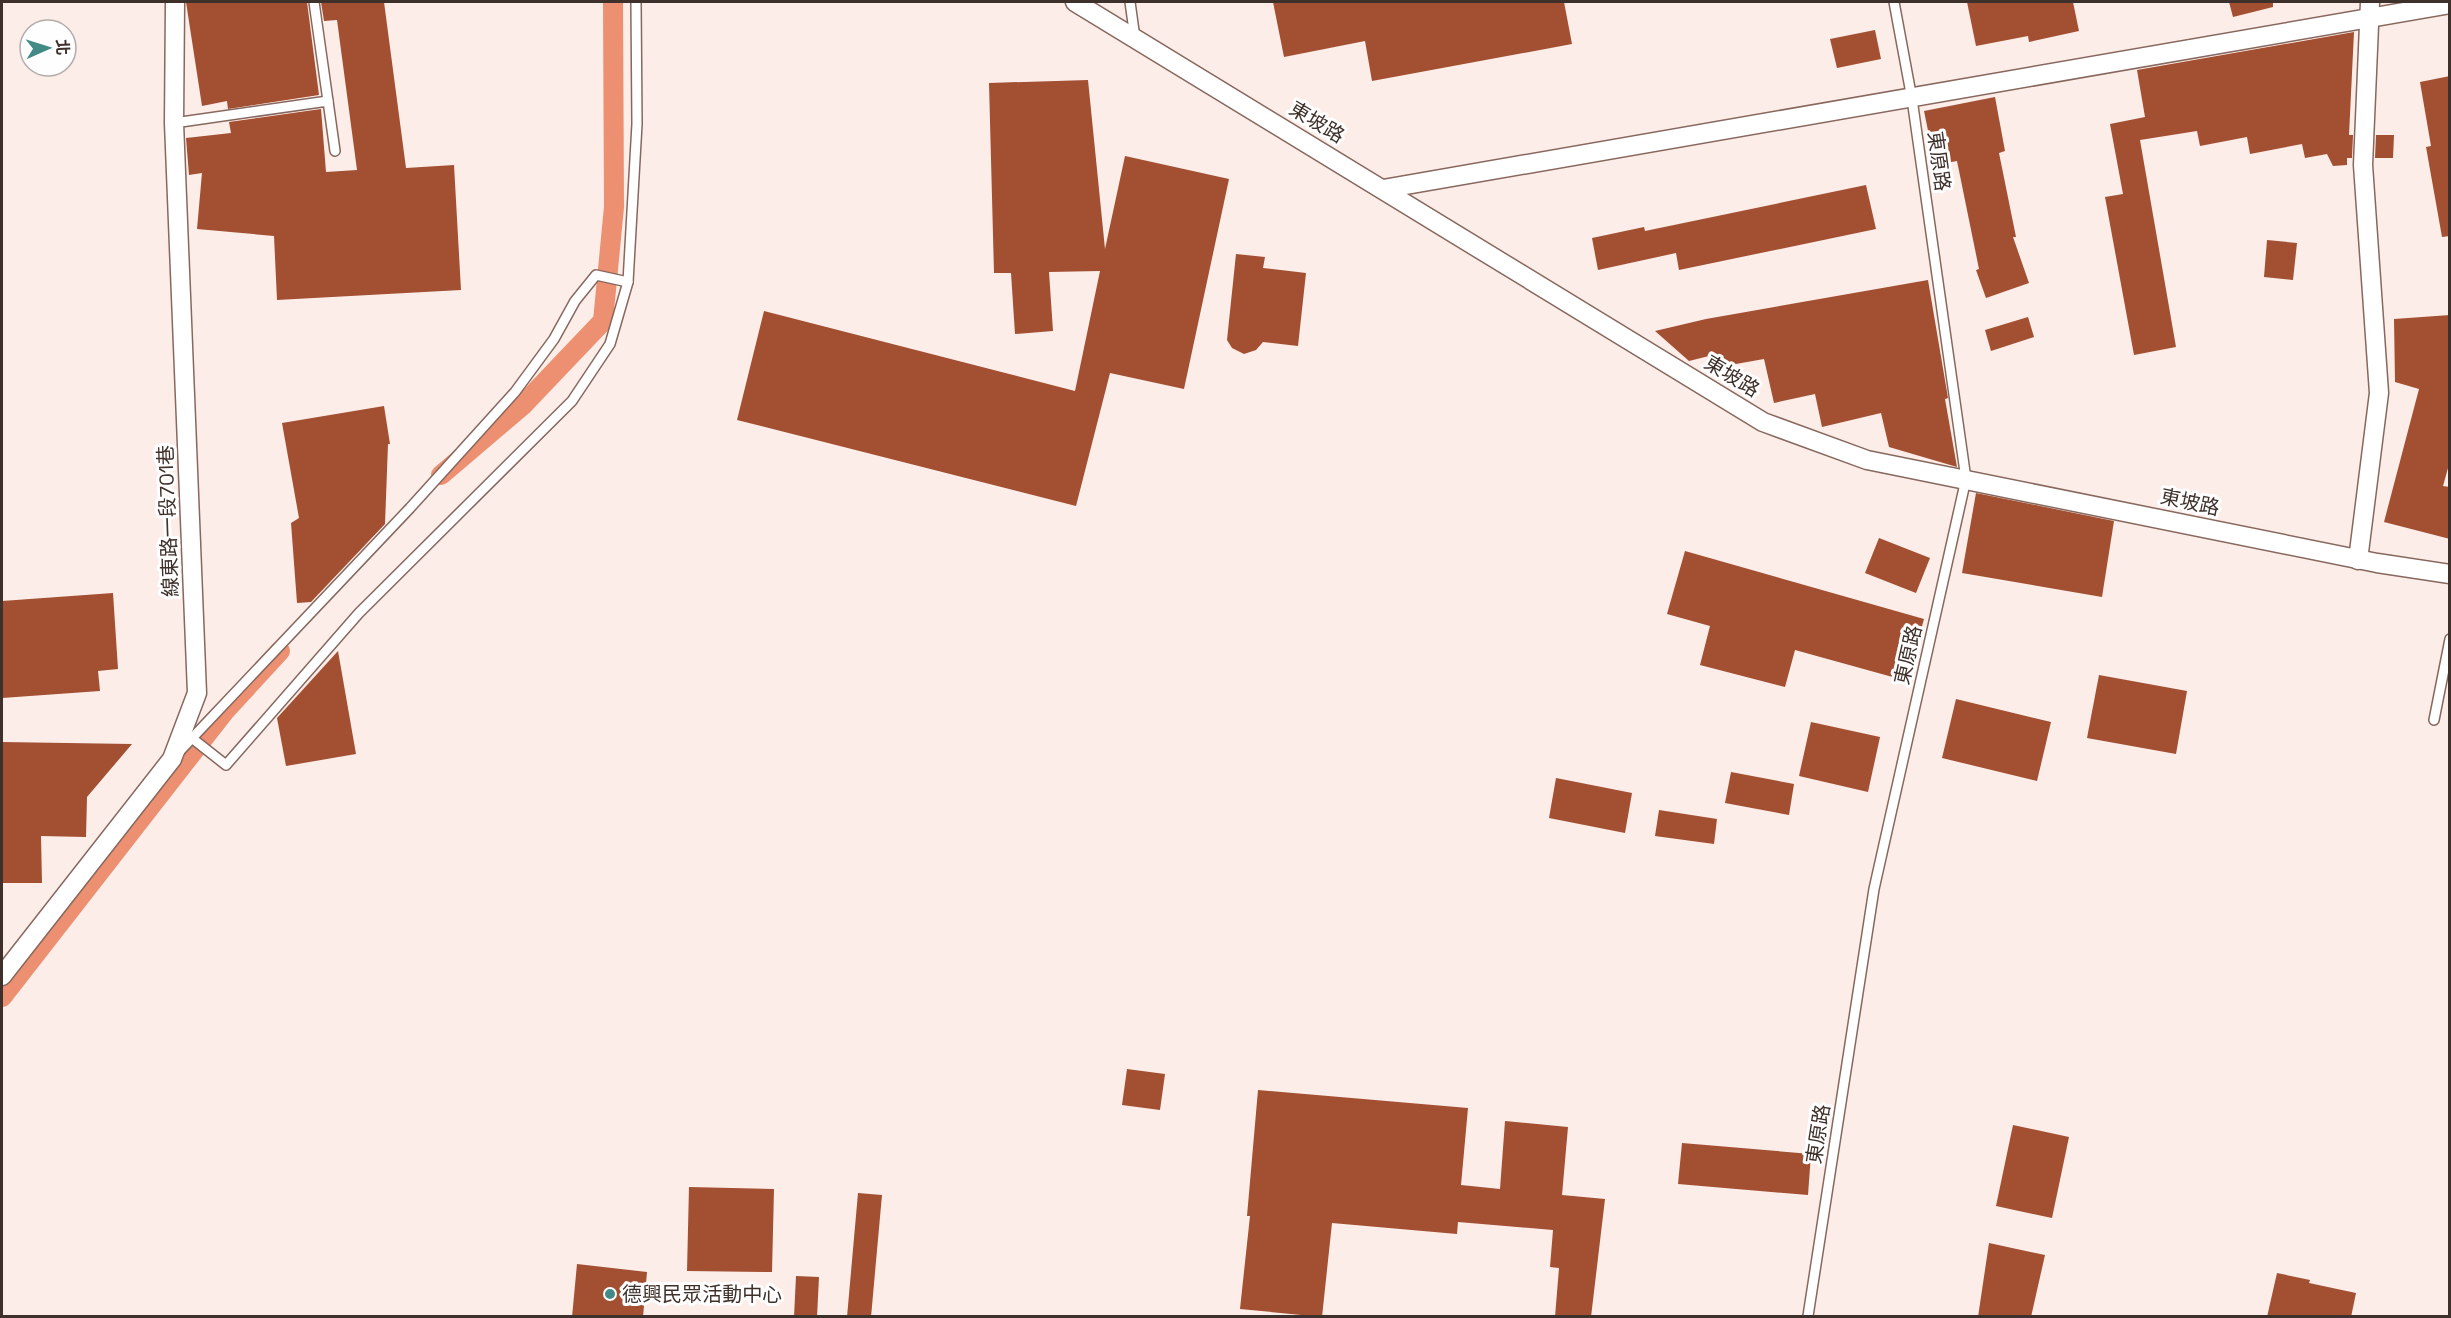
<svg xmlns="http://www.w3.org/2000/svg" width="2451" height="1318" font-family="'Space Grotesk','Noto Sans TC',sans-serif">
<rect width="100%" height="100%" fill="#fcede8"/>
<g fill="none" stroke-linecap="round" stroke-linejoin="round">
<!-- canal -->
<g stroke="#ec9071" stroke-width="20">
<polyline points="441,475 522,406 603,321 614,207 613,2"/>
<polyline points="2,997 224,712 280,651"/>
</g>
</g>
<!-- building -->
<g fill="#a34f32">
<polygon points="186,2 307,2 319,95 228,109 227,101 202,106"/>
<polygon points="321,2 384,2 406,168 454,165 461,290 277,300 274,236 197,229 202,173 189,175 186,138 231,133 229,122 321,109 326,172 357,170 337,20 324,21"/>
<polygon points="1273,2 1564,2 1572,44 1372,81 1365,41 1284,57"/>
<polygon points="1967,2 2073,2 2079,31 2029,42 2028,36 1976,46"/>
<polygon points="2229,2 2273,2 2273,7 2233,17"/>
<polygon points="1875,30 1881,59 1837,68 1830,39"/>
<polygon points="2354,32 2349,135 2353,135 2352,158 2347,158 2347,165 2333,166 2327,154 2305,158 2302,144 2250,154 2247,137 2200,146 2197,131 2140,140 2176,347 2134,355 2105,197 2123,194 2110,124 2145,117 2137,70"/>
<polygon points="2450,76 2450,236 2442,237 2426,147 2431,146 2420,82"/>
<polygon points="1088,80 1105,249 1125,156 1229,179 1184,389 1110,373 1076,506 737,420 764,311 1075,391 1100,271 1049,272 1053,331 1015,334 1011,273 994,273 989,83"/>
<polygon points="1995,97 2005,151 1999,153 2016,237 2013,237 2029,283 1986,298 1976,270 1979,269 1957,161 1935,165 1924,111"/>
<polygon points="2376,135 2394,135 2393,158 2375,158"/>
<polygon points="1866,185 1876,229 1679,270 1676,253 1598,270 1592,238 1644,227 1645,231"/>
<polygon points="2267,240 2297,243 2293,280 2264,277"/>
<polygon points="1236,254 1265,257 1263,268 1306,273 1298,346 1263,342 1256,350 1244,354 1232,348 1227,340"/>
<polygon points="1928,280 1948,398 1945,399 1957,467 1889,447 1881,413 1822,427 1815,394 1774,403 1764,359 1719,367 1717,354 1689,361 1655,331 1706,319"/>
<polygon points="2450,315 2450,461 2443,486 2450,487 2450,539 2384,522 2419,389 2395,382 2394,319"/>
<polygon points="2028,317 2034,337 1991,351 1985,330"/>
<polygon points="384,406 390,444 388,444 385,524 311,602 297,603 291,523 299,518 282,423"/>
<polygon points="1976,493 2114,521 2102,597 1962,573"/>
<polygon points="1879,538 1930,558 1916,593 1865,573"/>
<polygon points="1685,551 1924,619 1907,681 1795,650 1785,687 1700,665 1710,626 1667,614"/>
<polygon points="113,593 118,669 98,671 100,691 2,698 2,601"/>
<polygon points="338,651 356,754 286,766 277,718"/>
<polygon points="2099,675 2187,691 2176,754 2087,738"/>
<polygon points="1956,699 2051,722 2037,781 1942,758"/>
<polygon points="1811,722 1880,737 1868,792 1799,776"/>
<polygon points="2,742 132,744 87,797 86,837 41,836 42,883 2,883"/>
<polygon points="1731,772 1794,784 1789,815 1725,803"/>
<polygon points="1556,778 1632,793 1625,833 1549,818"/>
<polygon points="1659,810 1717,819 1714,844 1655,836"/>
<polygon points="1127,1069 1165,1074 1160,1110 1122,1105"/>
<polygon points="1258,1090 1468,1108 1461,1185 1500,1189 1505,1121 1568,1127 1562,1195 1605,1199 1591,1317 1555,1317 1559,1268 1550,1267 1553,1230 1458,1222 1457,1234 1332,1223 1322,1317 1240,1309 1250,1216 1247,1216"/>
<polygon points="2013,1125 2069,1137 2052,1218 1996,1206"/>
<polygon points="1682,1143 1811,1154 1808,1195 1678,1184"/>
<polygon points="689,1187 774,1189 772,1272 687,1271"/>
<polygon points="858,1193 882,1195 871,1317 847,1317"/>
<polygon points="1989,1243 2045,1255 2031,1317 1978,1317"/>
<polygon points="577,1264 647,1272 643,1317 572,1317"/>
<polygon points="2277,1273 2310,1280 2309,1283 2356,1293 2351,1317 2267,1317"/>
<polygon points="796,1276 819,1277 817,1317 794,1317"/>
</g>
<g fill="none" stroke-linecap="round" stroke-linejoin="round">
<!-- lane casing -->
<g stroke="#87685e" stroke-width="12">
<g id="lane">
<polyline points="314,2 328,101"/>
<polyline points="1130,2 1135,38"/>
<polyline points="174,123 328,101 335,151"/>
<polyline points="2434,720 2450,639"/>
<polyline points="193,739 226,765 359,613 572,401 610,344 628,282 637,124 636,2"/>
<polyline points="178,753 410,508 515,392 554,339 575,301 596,275 628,282"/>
<polyline points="1808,1316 1874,889 1966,479 1912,99 1894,2"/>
</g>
</g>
<!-- street casing -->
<g stroke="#87685e" stroke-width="21">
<g id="street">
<polyline points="1075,2 1763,422 1867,460 2377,563 2450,574"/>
<polyline points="1383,189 2450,4"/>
<polyline points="2358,560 2379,393 2363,165 2370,2"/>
<polyline points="2,976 172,759 197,693 174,123 175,2"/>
</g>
</g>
<!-- lane -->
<use href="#lane" stroke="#fff" stroke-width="9"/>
<!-- street -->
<use href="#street" stroke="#fff" stroke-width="18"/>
</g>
<!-- markers -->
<circle fill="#428a85" stroke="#fefefe" stroke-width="2" cx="610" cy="1294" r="6"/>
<g text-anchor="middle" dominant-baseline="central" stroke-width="6" stroke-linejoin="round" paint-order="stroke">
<!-- street labels -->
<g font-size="20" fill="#3e302b" stroke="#fefefe">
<text transform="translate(1317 122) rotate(31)">東坡路</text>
<text transform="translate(1939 161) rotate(82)">東原路</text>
<text transform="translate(1732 376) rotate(31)">東坡路</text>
<text transform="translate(2190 502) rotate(12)">東坡路</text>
<text transform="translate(168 521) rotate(-92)">線東路一段701巷</text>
<text transform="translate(1908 655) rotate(-77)">東原路</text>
<text transform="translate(1818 1134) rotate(-81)">東原路</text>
</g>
<!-- poi labels -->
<g font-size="20" fill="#3e302b" stroke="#fefefe" text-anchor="start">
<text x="622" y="1294">德興民眾活動中心</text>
</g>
</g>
<!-- border -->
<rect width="2451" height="1318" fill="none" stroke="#3e302b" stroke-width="6"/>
<!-- north arrow -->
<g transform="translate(48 48) rotate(87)"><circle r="28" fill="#fefefe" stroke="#b1acaa" stroke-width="1.5"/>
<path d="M0-4.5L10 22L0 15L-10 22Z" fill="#428a85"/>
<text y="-9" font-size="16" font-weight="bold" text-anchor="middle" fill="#3e302b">北</text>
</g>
</svg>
